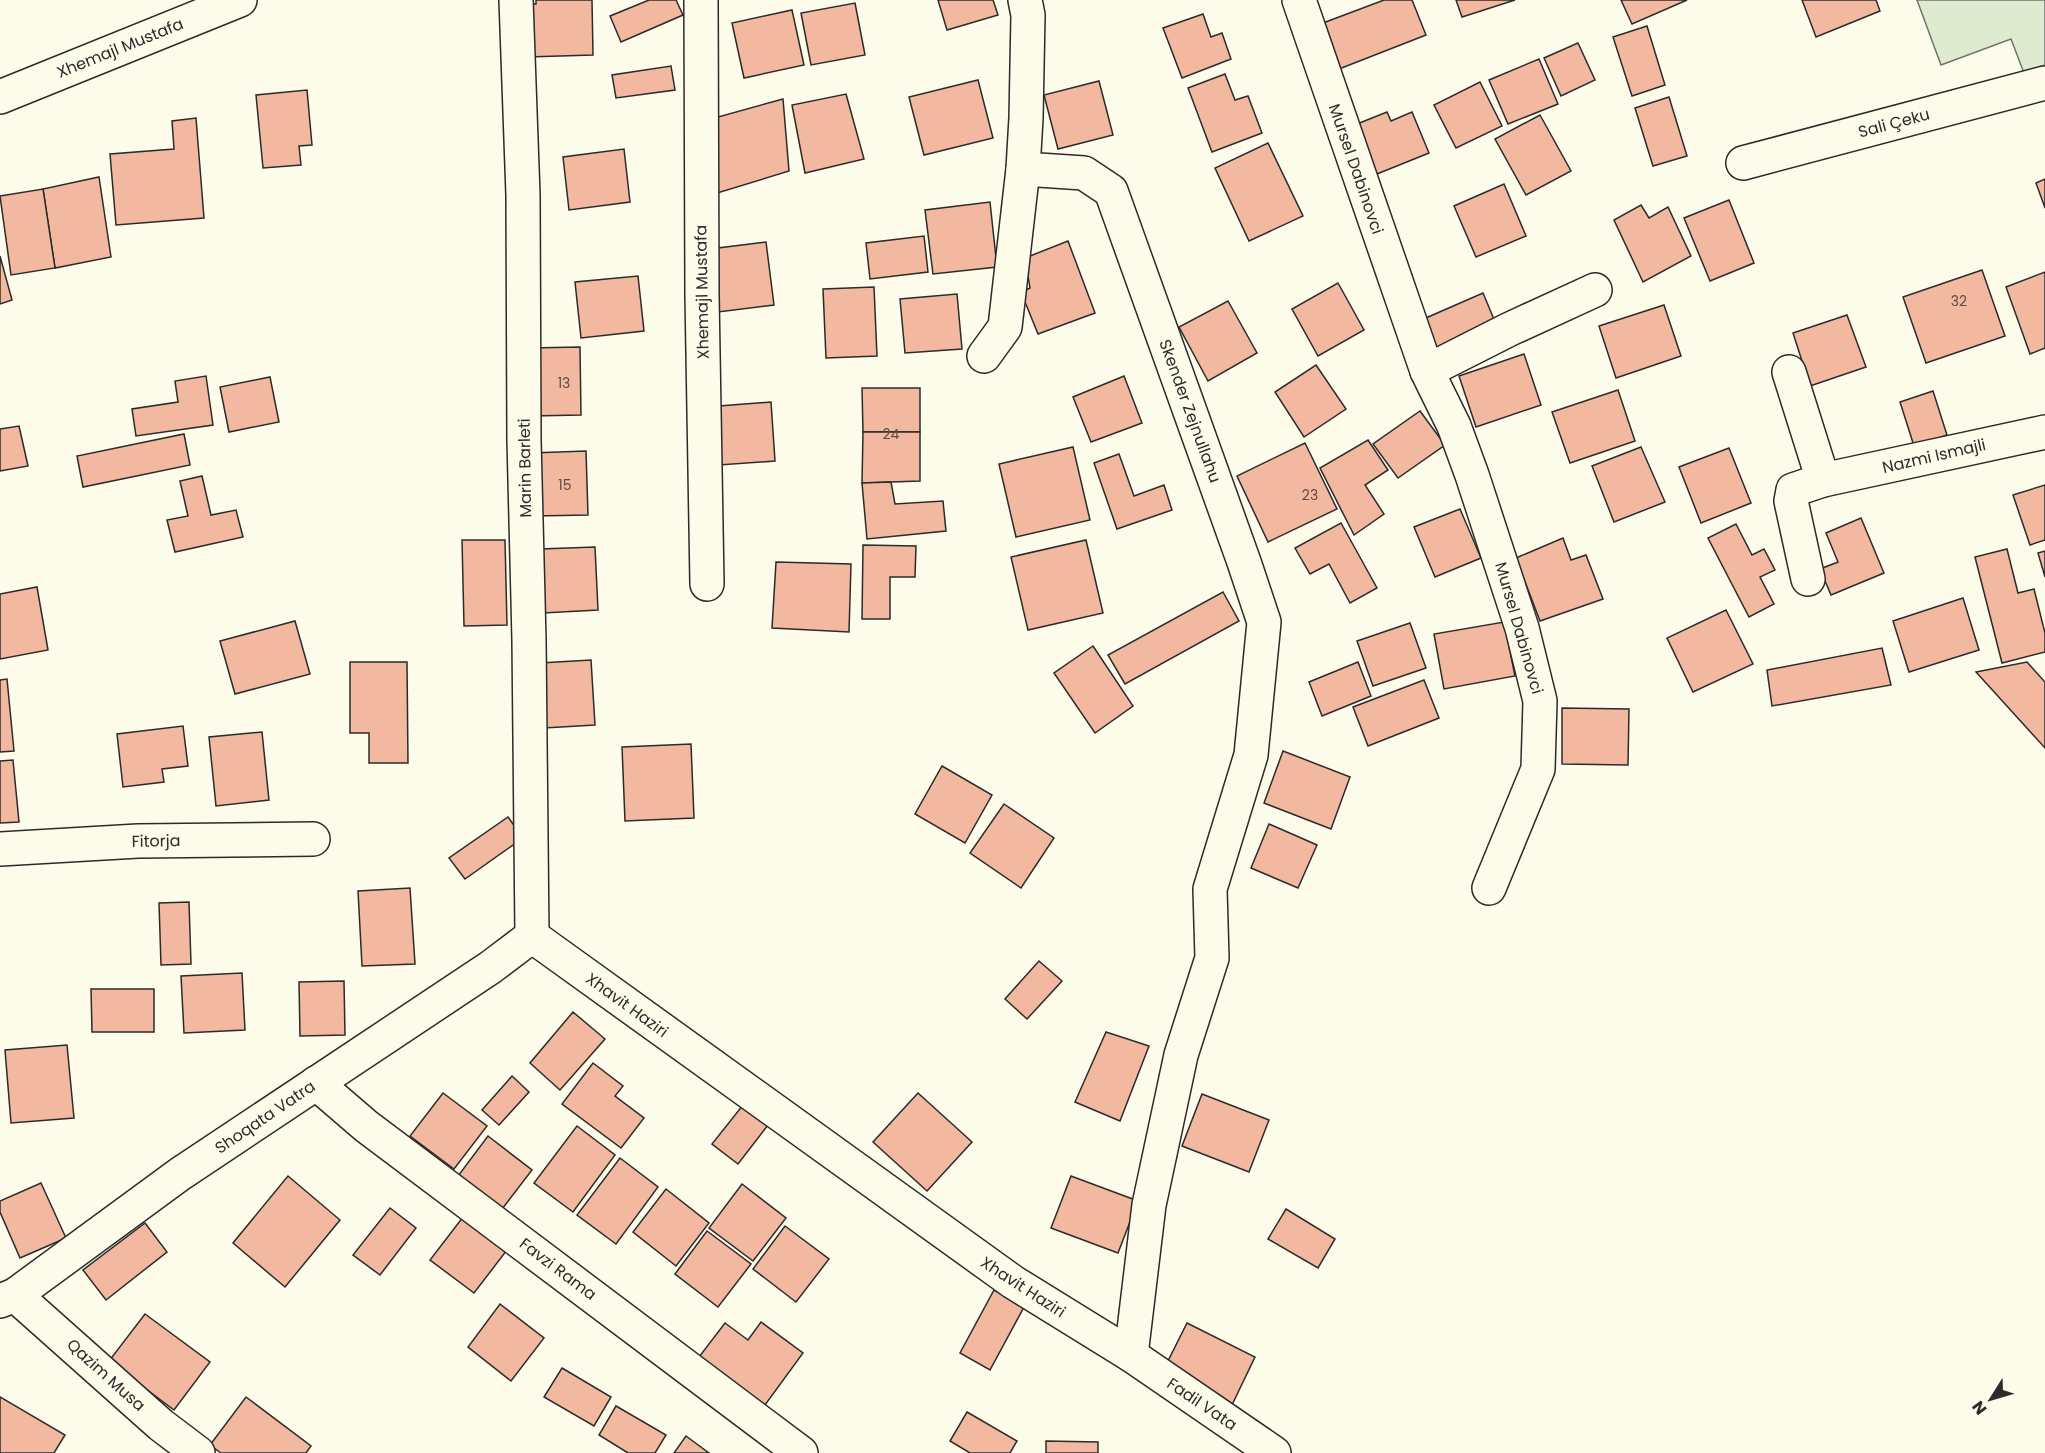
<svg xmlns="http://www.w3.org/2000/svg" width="2045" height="1453" font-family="Poppins,sans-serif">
<rect width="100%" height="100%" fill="#fdfbea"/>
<!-- green -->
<polygon fill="#deebd1" stroke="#74746e" stroke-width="1.5" points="1917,0 2045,0 2045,65 2024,73 2011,39 1941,65"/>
<!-- building -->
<g fill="#f2b8a0" stroke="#2b2b2b" stroke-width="1.5">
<polygon points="536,0 592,0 593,55 527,57 526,4 536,4"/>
<polygon points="649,0 676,0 683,15 621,42 610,16"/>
<polygon points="938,0 993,0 998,15 947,30"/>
<polygon points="1384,0 1412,0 1426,35 1339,69 1323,23"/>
<polygon points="1456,0 1515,0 1462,17"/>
<polygon points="1621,0 1687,0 1632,24"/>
<polygon points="1802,0 1876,0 1880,11 1816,37"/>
<polygon points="855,3 865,55 811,65 801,13"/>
<polygon points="792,10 804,65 744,78 732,23"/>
<polygon points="1203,14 1211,37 1222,33 1231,59 1182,78 1163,28"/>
<polygon points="1647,26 1665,85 1632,96 1613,37"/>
<polygon points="1578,43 1595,80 1561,96 1544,58"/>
<polygon points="1539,59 1558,104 1508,124 1489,80"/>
<polygon points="671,66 675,90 616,98 612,75"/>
<polygon points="1225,74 1235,100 1248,96 1262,133 1212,152 1188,88"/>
<polygon points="978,80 993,138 924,155 909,97"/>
<polygon points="1099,81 1113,135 1058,149 1044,95"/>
<polygon points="1480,82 1502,126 1456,148 1434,105"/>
<polygon points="307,90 312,145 299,146 301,165 263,168 256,95"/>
<polygon points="846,94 864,159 805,173 792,105"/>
<polygon points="1669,97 1687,156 1653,166 1635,108"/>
<polygon points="783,99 789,171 714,194 718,117"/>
<polygon points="1387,112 1391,121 1412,112 1429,153 1372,176 1352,126"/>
<polygon points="1540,115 1571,171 1526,195 1495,139"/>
<polygon points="196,118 204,218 116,225 110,154 174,149 172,121"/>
<polygon points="1268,143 1303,216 1249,241 1215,168"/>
<polygon points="624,149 630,202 569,210 563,157"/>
<polygon points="99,177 111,257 55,268 43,189"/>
<polygon points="2045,179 2045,208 2036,183"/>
<polygon points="1504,184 1526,236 1476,257 1454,206"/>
<polygon points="43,189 55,268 11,275 0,196"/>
<polygon points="1729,200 1754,263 1710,281 1684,218"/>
<polygon points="990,202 997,267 933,274 925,210"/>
<polygon points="1641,205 1649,218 1668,207 1691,256 1643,282 1614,220"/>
<polygon points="924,236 928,272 870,279 866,243"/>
<polygon points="1068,241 1095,313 1038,334 1021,292 1030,288 1025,258"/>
<polygon points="766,242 774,305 718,312 710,249"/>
<polygon points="0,256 12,300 0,304"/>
<polygon points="1982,270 2005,336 1926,363 1903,297"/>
<polygon points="2045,272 2045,348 2030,354 2006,287"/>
<polygon points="638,276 644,331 581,338 575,282"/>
<polygon points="1338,283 1364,330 1318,356 1292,309"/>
<polygon points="874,287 877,356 826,358 823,289"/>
<polygon points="1483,293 1496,324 1432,351 1419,321"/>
<polygon points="957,294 962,349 905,353 900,299"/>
<polygon points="1228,301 1257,353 1208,381 1179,327"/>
<polygon points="1664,305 1681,356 1616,378 1599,326"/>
<polygon points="1847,315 1866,367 1810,386 1793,333"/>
<polygon points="580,347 581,415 531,416 529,348"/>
<polygon points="1524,354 1541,405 1476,427 1459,376"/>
<polygon points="1316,365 1346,409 1304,437 1275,392"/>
<polygon points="206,376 213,425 136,436 132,409 178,402 175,381"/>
<polygon points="1124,376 1142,423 1091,442 1073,397"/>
<polygon points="270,377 279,422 229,432 220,387"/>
<polygon points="862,388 920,388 920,432 863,432"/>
<polygon points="1618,390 1635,441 1570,463 1552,412"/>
<polygon points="1933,391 1947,435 1914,446 1900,402"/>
<polygon points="771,402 775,461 719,465 719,406"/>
<polygon points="1420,411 1445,445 1398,478 1373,444"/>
<polygon points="19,426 28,466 0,471 0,429"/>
<polygon points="863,432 920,432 920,481 862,483"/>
<polygon points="184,434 190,465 83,487 77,456"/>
<polygon points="1368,440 1388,470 1365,485 1384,514 1354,535 1320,468"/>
<polygon points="1305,443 1337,509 1268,542 1237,476"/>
<polygon points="1073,447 1090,520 1016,537 999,464"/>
<polygon points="1641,447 1665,502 1614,522 1592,466"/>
<polygon points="1729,448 1751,503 1701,523 1679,467"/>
<polygon points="586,451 588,515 533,516 531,453"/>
<polygon points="1119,454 1134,496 1164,485 1172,510 1117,529 1094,463"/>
<polygon points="202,476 211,515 236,510 243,537 175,552 167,520 188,516 180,481"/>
<polygon points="891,482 895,504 943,501 946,531 867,539 862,483"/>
<polygon points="2045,485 2045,540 2030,545 2013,495"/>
<polygon points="1460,509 1481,558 1435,577 1414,527"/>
<polygon points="1861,518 1884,573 1831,595 1820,569 1838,562 1826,533"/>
<polygon points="1341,523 1377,588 1350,603 1329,564 1310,574 1295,548"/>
<polygon points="1736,524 1752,555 1764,549 1775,570 1760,577 1774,604 1749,617 1708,538"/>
<polygon points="1563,538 1571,560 1586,555 1603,599 1540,621 1516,558"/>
<polygon points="462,540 505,540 507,625 464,626"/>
<polygon points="1086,540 1103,613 1028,630 1011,557"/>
<polygon points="863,545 916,546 915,577 890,577 890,619 862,619"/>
<polygon points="595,547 598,610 543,613 540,549"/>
<polygon points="2007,549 2018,593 2034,589 2045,633 2045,652 2002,663 1975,557"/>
<polygon points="2045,551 2045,577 2038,553"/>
<polygon points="776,562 851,564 849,632 772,628"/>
<polygon points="37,587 48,650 0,659 0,594"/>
<polygon points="1223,592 1239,621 1125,684 1108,655"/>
<polygon points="1963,598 1979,650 1909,672 1893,621"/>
<polygon points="1726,610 1753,664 1693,692 1667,638"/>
<polygon points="295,621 310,674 235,694 220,641"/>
<polygon points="1504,622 1515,676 1444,689 1434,634"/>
<polygon points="1410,623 1426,668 1373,686 1357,641"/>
<polygon points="1093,646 1133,706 1095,733 1054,673"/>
<polygon points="1882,648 1891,685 1772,706 1767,670"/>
<polygon points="591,660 595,725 544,728 540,663"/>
<polygon points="350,662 407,662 408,763 369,763 369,733 350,733"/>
<polygon points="1358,662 1371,696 1322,716 1309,682"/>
<polygon points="2027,662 2045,682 2045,748 1976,672"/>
<polygon points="7,679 14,751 0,752 0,680"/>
<polygon points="1424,680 1439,718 1368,746 1353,707"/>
<polygon points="1562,708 1629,709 1628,765 1562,764"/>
<polygon points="183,726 188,766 162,769 164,782 123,787 117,734"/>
<polygon points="262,732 269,800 216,806 209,737"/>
<polygon points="691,744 694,818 625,821 622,747"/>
<polygon points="1283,751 1350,777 1331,829 1264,803"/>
<polygon points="13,760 19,822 0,823 0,761"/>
<polygon points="942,766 992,795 965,843 915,814"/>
<polygon points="1004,804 1054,838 1021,888 970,853"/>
<polygon points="508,817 523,838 465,879 449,858"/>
<polygon points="1269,824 1317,845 1298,888 1251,868"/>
<polygon points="410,888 415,964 362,966 358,891"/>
<polygon points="189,902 191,964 161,965 159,903"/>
<polygon points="1039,961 1062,981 1027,1019 1005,999"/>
<polygon points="242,973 245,1030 184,1033 181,976"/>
<polygon points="344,981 345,1035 300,1036 299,982"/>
<polygon points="91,989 154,989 154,1032 92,1032"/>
<polygon points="573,1012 605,1039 560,1090 530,1063"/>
<polygon points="1106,1032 1149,1046 1120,1121 1075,1102"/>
<polygon points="67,1045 74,1118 11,1123 5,1050"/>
<polygon points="593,1063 623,1086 615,1096 644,1118 621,1148 562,1104"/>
<polygon points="512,1076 529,1092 499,1125 482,1110"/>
<polygon points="443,1093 487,1126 454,1169 410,1136"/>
<polygon points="918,1093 972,1142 927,1191 873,1142"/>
<polygon points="1202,1094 1269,1120 1249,1172 1182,1146"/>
<polygon points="743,1105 768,1125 738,1164 712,1144"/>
<polygon points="577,1126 615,1155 573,1212 534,1183"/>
<polygon points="488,1136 532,1170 499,1213 455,1180"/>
<polygon points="620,1158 658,1187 616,1244 577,1215"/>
<polygon points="288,1176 340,1220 285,1287 233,1243"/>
<polygon points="1071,1176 1138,1201 1118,1253 1051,1228"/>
<polygon points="41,1183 66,1238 20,1258 0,1212 0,1201"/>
<polygon points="742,1184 786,1218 753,1261 709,1228"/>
<polygon points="666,1189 709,1223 676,1266 633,1232"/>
<polygon points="390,1208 416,1228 380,1275 353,1255"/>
<polygon points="1286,1209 1335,1239 1318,1268 1268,1239"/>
<polygon points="463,1217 507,1250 474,1293 430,1260"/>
<polygon points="145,1223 167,1252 106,1300 83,1270"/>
<polygon points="785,1226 829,1259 796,1302 753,1269"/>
<polygon points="707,1231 751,1264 718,1307 675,1274"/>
<polygon points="994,1290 1024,1307 990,1370 960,1353"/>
<polygon points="500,1304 544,1338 511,1381 468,1347"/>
<polygon points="145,1314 210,1362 174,1410 109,1361"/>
<polygon points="761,1322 803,1353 765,1405 699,1357 725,1323 748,1340"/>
<polygon points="1187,1323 1255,1357 1230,1409 1161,1375"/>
<polygon points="562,1368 611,1397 594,1426 544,1397"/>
<polygon points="0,1397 65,1435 54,1453 0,1453"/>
<polygon points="246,1397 311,1446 306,1453 221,1453 210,1445"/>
<polygon points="616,1406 666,1435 655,1453 628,1453 599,1435"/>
<polygon points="967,1412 1017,1441 1010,1453 970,1453 950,1441"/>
<polygon points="686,1436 709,1453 674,1453"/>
<polygon points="1046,1441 1098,1442 1098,1453 1046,1453"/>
</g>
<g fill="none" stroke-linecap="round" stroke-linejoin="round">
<!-- street casing -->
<g stroke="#2b2b2b" stroke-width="36">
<g id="street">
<polyline points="516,0 523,195 524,440 529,640 532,936"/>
<polyline points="701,0 702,295 707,584"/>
<polyline points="1299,0 1427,371 1454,426 1472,475 1522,628 1540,701 1538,769 1489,888"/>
<polyline points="1743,163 2045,83"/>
<polyline points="984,356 1005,327 1023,169"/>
<polyline points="1427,371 1510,329 1595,290"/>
<polyline points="1789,372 1823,480"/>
<polyline points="1808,579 1791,501 1793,490 1823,480 2045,432"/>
<polyline points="0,849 138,841 313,839"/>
<polyline points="532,936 1013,1282 1131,1355 1149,1205 1181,1055 1212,958 1210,889 1251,755 1264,622 1244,562 1111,191 1084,173 1023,169 1026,118 1028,15 1025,0"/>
<polyline points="316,1083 366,1126 801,1453"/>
<polyline points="15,1295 161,1425 198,1453"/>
<polyline points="0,1301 15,1295 180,1174 491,967 532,936"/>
<polyline points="1131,1355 1274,1453"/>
</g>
</g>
<!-- secondary casing -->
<g stroke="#2b2b2b" stroke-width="36">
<polyline id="secondary" points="0,97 240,0"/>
</g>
<!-- street -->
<use href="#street" stroke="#fdfbea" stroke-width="33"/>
<!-- secondary -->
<use href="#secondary" stroke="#fdfbea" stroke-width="33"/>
</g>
<g text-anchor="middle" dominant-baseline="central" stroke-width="4.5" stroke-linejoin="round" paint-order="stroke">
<!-- number labels -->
<g font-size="14" fill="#5d4e48">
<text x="1959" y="301">32</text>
<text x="564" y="383">13</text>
<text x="891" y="434">24</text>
<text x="565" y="485">15</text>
<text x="1310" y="495">23</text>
</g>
<!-- street labels -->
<g font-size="16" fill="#2b2b2b" stroke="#fdfbea">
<text transform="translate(120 48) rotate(-22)">Xhemajl Mustafa</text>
<text transform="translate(1894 123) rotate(-15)">Sali Çeku</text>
<text transform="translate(1356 169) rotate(71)">Mursel Dabinovci</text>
<text transform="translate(702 292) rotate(-91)">Xhemajl Mustafa</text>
<text transform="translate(1190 411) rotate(70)">Skender Zejnullahu</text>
<text transform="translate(1934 456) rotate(-13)">Nazmi Ismajli</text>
<text transform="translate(525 468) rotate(-91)">Marin Barleti</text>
<text transform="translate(1519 628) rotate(74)">Mursel Dabinovci</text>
<text transform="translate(156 841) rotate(-1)">Fitorja</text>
<text transform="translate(627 1005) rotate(36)">Xhavit Haziri</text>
<text transform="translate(265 1117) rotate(-34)">Shoqata Vatra</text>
<text transform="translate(558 1269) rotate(37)">Favzi Rama</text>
<text transform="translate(1023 1287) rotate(33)">Xhavit Haziri</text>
<text transform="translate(106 1375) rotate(42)">Qazim Musa</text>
<text transform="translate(1202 1404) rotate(34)">Fadil Vata</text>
</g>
</g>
<!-- north arrow -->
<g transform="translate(1991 1399) rotate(233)" stroke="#fdfbea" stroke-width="4.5" paint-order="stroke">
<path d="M0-4.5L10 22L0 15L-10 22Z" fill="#2b2b2b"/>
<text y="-9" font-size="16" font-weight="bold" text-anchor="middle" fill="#2b2b2b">N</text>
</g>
</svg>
